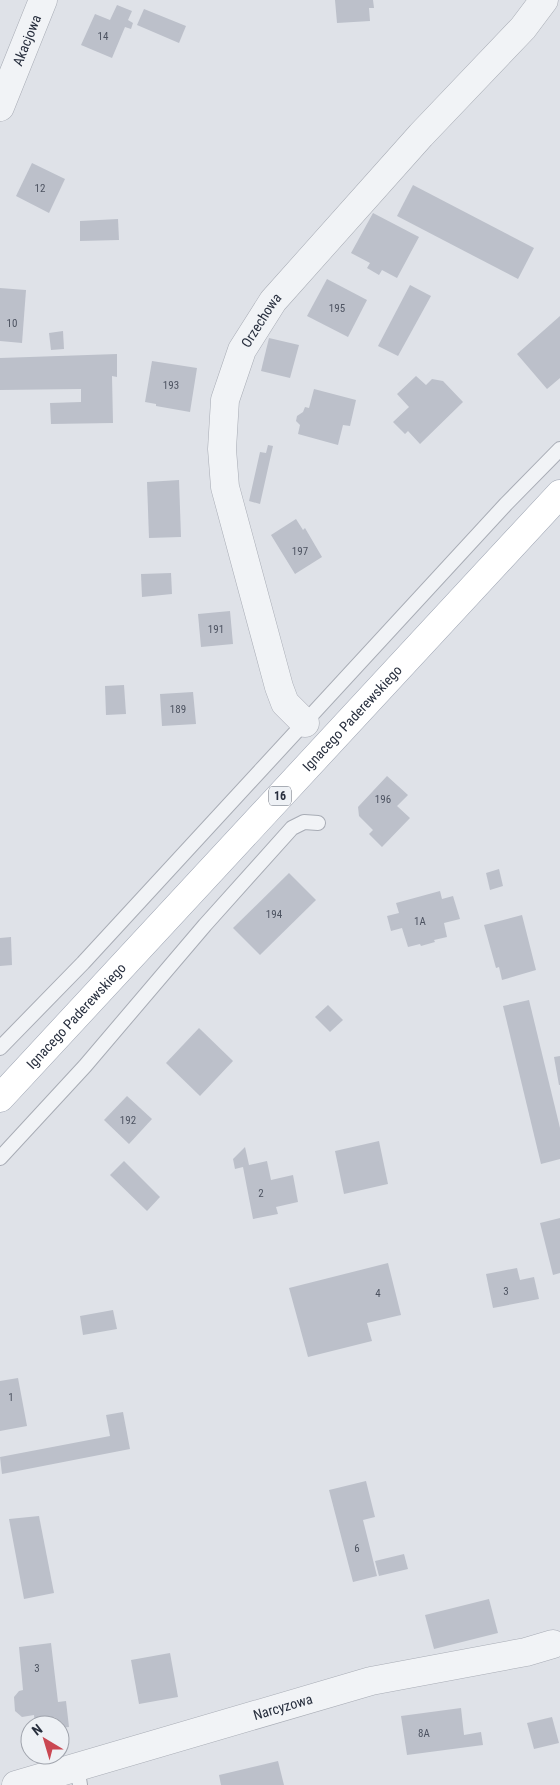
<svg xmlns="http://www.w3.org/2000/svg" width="560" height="1785" font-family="'Roboto Condensed',sans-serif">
<rect width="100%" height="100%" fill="#dfe2e8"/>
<!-- building -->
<g fill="#bcc0ca">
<polygon points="335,0 373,0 374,8 369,8 370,21 337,23"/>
<polygon points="117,5 132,11 128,20 133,23 131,29 125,27 112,58 81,45 95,14 110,20"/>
<polygon points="144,9 186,26 179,43 137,25"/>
<polygon points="32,163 65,179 49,213 16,196"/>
<polygon points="413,185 534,248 518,279 397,216"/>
<polygon points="373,213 419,237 397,278 382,270 379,275 367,268 370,263 351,253"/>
<polygon points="118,219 119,240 80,241 80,221"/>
<polygon points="327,279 367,300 348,337 307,316"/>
<polygon points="410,285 431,296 398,356 378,346"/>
<polygon points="0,288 26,290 22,343 0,341"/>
<polygon points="560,316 560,378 547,389 517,354"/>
<polygon points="63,331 64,349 51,350 49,333"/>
<polygon points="269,338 299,345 290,378 261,371"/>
<polygon points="117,354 117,377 112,376 113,423 51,424 50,403 81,402 81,389 0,390 0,358"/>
<polygon points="152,361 197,368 190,412 156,406 156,404 145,402"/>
<polygon points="416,376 426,385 432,379 443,381 463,402 420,444 408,431 405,434 393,422 409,407 397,394"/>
<polygon points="314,389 356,400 350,426 343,425 338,445 298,434 300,425 296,421 297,416 303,412 305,407 309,408"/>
<polygon points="268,445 273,446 260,504 249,501 260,452 266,453"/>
<polygon points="179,480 181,537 149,538 147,482"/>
<polygon points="296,519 303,530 305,528 322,557 295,574 271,535"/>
<polygon points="171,573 172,594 142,597 141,574"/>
<polygon points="230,611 233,644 201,647 198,614"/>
<polygon points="124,685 126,714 106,715 105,686"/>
<polygon points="193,692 196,724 162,726 160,694"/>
<polygon points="387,776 408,795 397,806 410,818 382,847 369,834 373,830 359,816 358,807"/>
<polygon points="499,869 503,886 490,890 486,873"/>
<polygon points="289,873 316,900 260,955 233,928"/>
<polygon points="440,891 442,899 453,896 460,919 444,923 447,937 434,940 435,942 421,946 420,944 408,947 402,928 391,931 387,916 399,913 396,903"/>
<polygon points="522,915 536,970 502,980 499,967 496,968 484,925"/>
<polygon points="11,937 12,965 0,966 0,938"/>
<polygon points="529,1000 560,1128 560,1159 541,1164 503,1006"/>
<polygon points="328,1005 343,1020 330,1032 315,1017"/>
<polygon points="199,1028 233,1061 200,1096 166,1063"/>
<polygon points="560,1056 560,1085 559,1085 554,1057"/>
<polygon points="127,1096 152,1119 129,1144 104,1120"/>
<polygon points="379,1141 388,1184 344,1194 335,1151"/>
<polygon points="245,1147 249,1165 267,1161 271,1180 293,1175 298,1202 276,1207 278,1214 253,1219 243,1167 235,1169 233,1159"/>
<polygon points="124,1161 160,1197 147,1211 110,1175"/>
<polygon points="560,1218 560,1273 553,1275 540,1223"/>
<polygon points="388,1263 401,1315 367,1323 372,1341 308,1357 289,1288"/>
<polygon points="517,1268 520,1280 534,1277 539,1299 493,1308 486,1274"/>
<polygon points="113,1310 117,1329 83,1335 80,1316"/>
<polygon points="18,1378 27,1426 0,1431 0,1381"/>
<polygon points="123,1412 130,1449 2,1474 0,1457 110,1436 106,1415"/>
<polygon points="366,1481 375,1517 363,1520 377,1576 353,1582 329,1490"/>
<polygon points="39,1516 54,1593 24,1599 9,1519"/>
<polygon points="404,1554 408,1569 379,1576 375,1561"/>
<polygon points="489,1599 498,1633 434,1649 425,1615"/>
<polygon points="51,1643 58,1702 66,1701 69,1727 60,1728 60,1725 35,1725 34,1715 22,1717 15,1711 14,1697 19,1691 23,1690 19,1647"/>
<polygon points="170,1653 178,1697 139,1704 131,1660"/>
<polygon points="461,1708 464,1735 481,1732 483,1745 407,1755 401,1716"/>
<polygon points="552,1717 559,1743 534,1749 527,1723"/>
<polygon points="278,1761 284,1785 221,1785 219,1775"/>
</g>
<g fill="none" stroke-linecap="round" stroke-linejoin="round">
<!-- lane casing -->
<g stroke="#a8acb5" stroke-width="16">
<g id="lane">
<polyline points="0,1048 83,963 506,504 560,449"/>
<polyline points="0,1158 85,1066 205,925 292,828 304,822 318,823"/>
<polyline points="77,1767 80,1785"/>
</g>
</g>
<!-- street casing -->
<g stroke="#a8acb5" stroke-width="29">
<g id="street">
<path id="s1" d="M0 107 43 0"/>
<path id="s2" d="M305 723 285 703 279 687 225 487 222 449 225 400 242 350 273 301 421 135 523 28 544 0"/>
<path id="s3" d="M16 1785 371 1681 526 1652 553 1644"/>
</g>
</g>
<!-- primary casing -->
<g stroke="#9ea5b3" stroke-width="29">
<g id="primary">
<path id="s4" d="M0 1098 560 494"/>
</g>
</g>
<!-- lane -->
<use href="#lane" stroke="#f1f3f6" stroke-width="14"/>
<!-- street -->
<use href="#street" stroke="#f1f3f6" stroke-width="28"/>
<!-- primary -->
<use href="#primary" stroke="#fff" stroke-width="28"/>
</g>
<g text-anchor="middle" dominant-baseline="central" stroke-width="4.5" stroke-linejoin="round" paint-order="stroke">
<!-- number labels -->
<g font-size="11" fill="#4d5361">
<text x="103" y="36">14</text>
<text x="40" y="188">12</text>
<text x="337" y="308">195</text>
<text x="12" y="323">10</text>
<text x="171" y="385">193</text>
<text x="300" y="551">197</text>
<text x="216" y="629">191</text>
<text x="178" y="709">189</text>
<text x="383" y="799">196</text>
<text x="274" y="914">194</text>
<text x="420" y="921">1A</text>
<text x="128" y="1120">192</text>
<text x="261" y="1193">2</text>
<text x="506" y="1291">3</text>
<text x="378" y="1293">4</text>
<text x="11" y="1397">1</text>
<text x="357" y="1548">6</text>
<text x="37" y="1668">3</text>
<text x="424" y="1733">8A</text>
</g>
<!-- shield labels -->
<rect fill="#eef1f5" stroke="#636975" stroke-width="1" x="269" y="786.5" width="22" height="19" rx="4"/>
<g font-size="12" font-weight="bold" fill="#282f3e">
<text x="280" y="796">16</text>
</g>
<!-- street labels -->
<g font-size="14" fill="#282f3e" stroke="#eef1f5">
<text stroke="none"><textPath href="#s1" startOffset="72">Akacjowa</textPath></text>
<text stroke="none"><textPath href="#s2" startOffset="428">Orzechowa</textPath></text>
<text stroke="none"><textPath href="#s4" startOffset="518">Ignacego Paderewskiego</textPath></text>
<text stroke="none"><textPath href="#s4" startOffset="112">Ignacego Paderewskiego</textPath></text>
<text stroke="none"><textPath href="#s3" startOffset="278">Narcyzowa</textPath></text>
</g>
</g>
<!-- north arrow -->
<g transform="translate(45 1740) rotate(322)"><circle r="24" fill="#eef1f5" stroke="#9fa3ac"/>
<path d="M0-4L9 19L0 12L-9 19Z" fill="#ca4752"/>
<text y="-8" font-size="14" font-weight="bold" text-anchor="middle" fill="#282f3e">N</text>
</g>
</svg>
